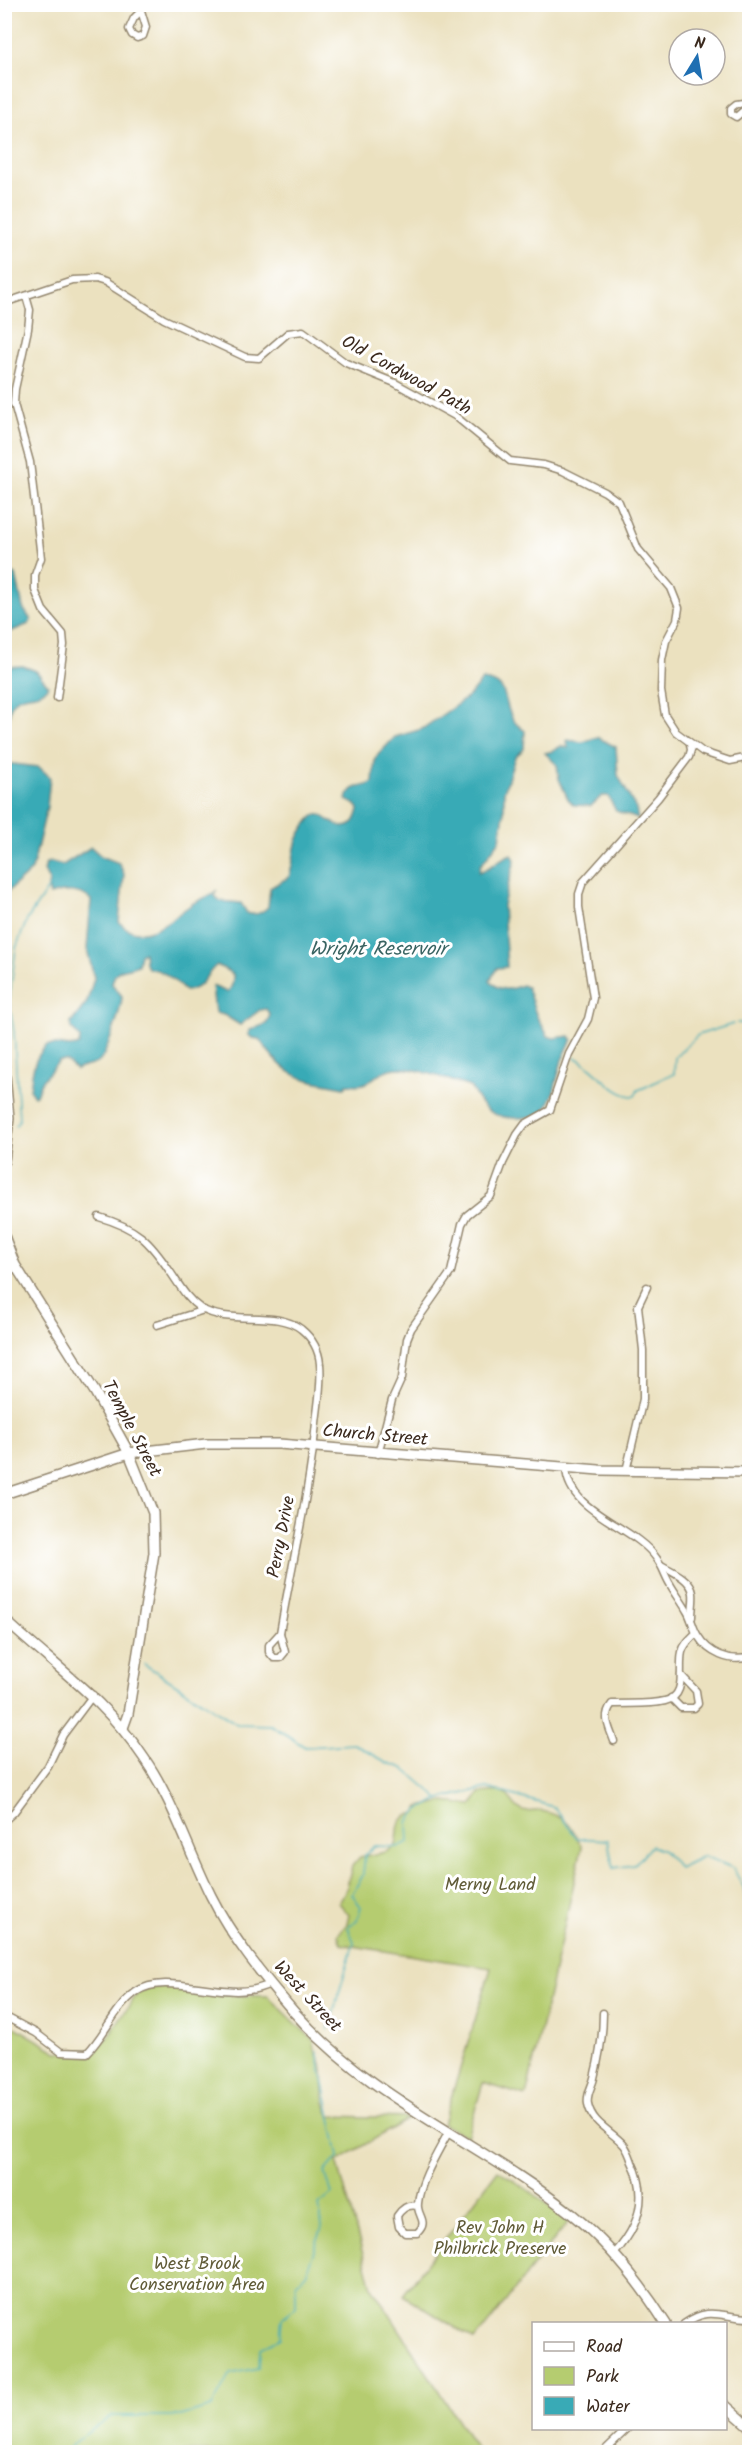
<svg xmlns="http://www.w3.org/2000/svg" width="754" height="2457" font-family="Kalam,sans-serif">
<rect width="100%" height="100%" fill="#fff"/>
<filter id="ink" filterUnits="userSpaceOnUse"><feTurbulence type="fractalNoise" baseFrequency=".0167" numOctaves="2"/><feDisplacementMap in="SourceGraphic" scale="12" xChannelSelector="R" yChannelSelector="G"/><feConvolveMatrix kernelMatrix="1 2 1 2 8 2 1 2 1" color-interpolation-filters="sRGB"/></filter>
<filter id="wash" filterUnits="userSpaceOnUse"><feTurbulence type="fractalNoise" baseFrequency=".008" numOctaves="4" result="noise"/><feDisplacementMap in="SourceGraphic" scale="24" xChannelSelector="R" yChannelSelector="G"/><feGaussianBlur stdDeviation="1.35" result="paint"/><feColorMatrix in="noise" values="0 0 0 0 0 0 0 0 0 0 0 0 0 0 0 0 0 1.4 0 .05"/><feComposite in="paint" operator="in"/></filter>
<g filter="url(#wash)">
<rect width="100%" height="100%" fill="#ebe1bf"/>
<!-- green -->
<g fill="#b5cc70" stroke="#787b47" stroke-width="1.5">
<path d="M499 1791C513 1795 511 1806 523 1811 529 1813 536 1810 542 1811 566 1816 572 1826 582 1847L526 2096 483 2083 467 2137 443 2124 491 1968 341 1944 338 1935 347 1924 349 1915 339 1903 347 1887 352 1866 360 1857 386 1852 396 1845C401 1827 392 1820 416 1813L419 1807 442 1802 472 1805 480 1793Z"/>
<polygon points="160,1987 220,1995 268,1996 314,2041 315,2050 323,2068 324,2098 329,2116 410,2118 337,2161 372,2287 478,2452 5,2452 4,2020 57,2052 91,2050 106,2039 137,1994 150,1988"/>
<polygon points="498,2170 534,2194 569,2221 475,2340 403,2295"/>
</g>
<!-- water -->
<g fill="#39aab6" stroke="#3a6a6a" stroke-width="1.5">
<polygon points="5,571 16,575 23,608 31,620 29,624 5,634"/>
<path d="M23 666 36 671 48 685C42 699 24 691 14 701 7 708 12 720 5 726V667Z"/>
<path d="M482 680C510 683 502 698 512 718 514 723 520 727 525 731L524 749 515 757 504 792V813L500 840 480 866 479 872C491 869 499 858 512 854L515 860 503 905 507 967 497 968 490 980C498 992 510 990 522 985L527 987 537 1017 548 1036 553 1038 570 1036 572 1039 562 1060 553 1095 545 1111C529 1121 497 1121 484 1107 478 1102 475 1093 470 1087 451 1081 409 1064 391 1069 370 1074 374 1088 347 1084L345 1087C298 1078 288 1080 259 1039L252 1038 248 1034 250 1030 266 1024 270 1015 266 1009 260 1010 240 1025 224 1015 215 1013 212 986 227 992C233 987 233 982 233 974L217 965C204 975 203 990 185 991 174 981 164 969 149 969L145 964 144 952 140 954 138 965C125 971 116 965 112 984L122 996C122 1007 106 1056 99 1062 93 1066 83 1066 76 1070L66 1061H59L41 1082 36 1095 34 1096 30 1090C32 1071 33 1059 47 1045 58 1043 68 1050 79 1045L80 1038 72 1029 71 1023 87 1002 94 978 87 949 91 900C81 890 63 890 50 895L48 887 49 881 44 871 46 863 52 862 63 865 91 847 101 856 119 863 124 874 119 922C142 948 172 918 192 904 200 899 210 897 217 890L214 895 220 901 241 903 247 913C256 916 261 913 268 907L270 888 289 877C297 852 290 844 309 821 313 816 314 814 321 815 337 826 353 837 359 809L356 805 346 800C355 780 360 791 373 782L375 758 395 737 422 729 469 696Z"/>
<polygon points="597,737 616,747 618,775 636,809 638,819 616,811 608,796 602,796 591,806 574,805 568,799 559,779 557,765 545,753 553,751 561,746 568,748 567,740 583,742"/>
<polygon points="5,763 39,767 50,777 47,807 32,870 5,894"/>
</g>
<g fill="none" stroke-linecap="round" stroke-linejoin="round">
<!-- stream -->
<g stroke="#39aab6" stroke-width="1.5">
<polyline points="737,1023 750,1024"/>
<path d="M574 1057C595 1065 612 1096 635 1096L638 1090C651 1086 661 1077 674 1074L675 1057 698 1035 733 1024"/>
<polyline points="16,1125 19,1120 14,1032 9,1002 16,948 27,920 49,887"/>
<polyline points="144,1664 237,1724 271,1725 305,1747 354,1744 388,1763 403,1768 438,1798"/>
<polyline points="328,2030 354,1942 348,1927 357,1920 361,1907 352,1894 363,1875 365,1855 374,1846 398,1847 409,1842 408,1822 418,1810 440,1799 487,1788 554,1807 577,1838 608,1840 613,1868 634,1865 651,1846 664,1851 679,1868 704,1856 733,1868 744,1888 750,1924"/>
<polyline points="65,2452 77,2440 112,2416 181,2416 212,2407 230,2374 259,2368 260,2348 280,2338 282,2318 296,2307 296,2283 306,2274 322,2227 319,2205 332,2194 325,2172 339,2156 317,2051"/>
</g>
</g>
</g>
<g filter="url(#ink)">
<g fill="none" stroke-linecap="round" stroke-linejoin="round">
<!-- street casing -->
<g stroke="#93866e" stroke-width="9">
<g id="street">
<polyline points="139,4 146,27 143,36 137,38 132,35 129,29 134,18 141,11"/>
<polyline points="750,102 736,104 731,108 731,114 736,117 750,105"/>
<polyline points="26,296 30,310 28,329 15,389 14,404 30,462 41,558 35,575 35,590 43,610 63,634 64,645 57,698"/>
<polyline points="4,303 72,280 95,279 105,282 164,319 245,357 259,358 288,333 303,331 346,363 395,383 455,416 510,461 544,465 563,471 605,492 619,502 638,549 671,588 679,608 677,620 666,641 662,660 661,691 665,715 676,732 703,752 730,761 750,757"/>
<path d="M99 1217C137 1228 149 1240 171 1273 180 1286 187 1299 200 1308 230 1326 275 1309 301 1329 312 1338 319 1350 320 1364 322 1383 318 1404 316 1423 309 1494 292 1563 280 1633"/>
<polyline points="157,1325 204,1310"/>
<polyline points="378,1454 392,1400 402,1378 407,1339 411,1329 451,1272 462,1224 467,1215 491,1196 503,1163 517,1135 525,1124 550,1110 569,1054 588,1019 593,998 579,907 579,894 583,882 658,798 689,757 691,750 690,744"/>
<path d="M566 1468C568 1513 634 1525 657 1559 663 1567 665 1576 670 1584 675 1593 682 1602 687 1611 692 1619 693 1629 698 1636 708 1653 730 1663 750 1657"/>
<polyline points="626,1471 643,1399 643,1350 638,1306 647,1287"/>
<path d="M661 1565C672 1571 691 1579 693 1593 694 1600 692 1609 692 1617"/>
<polygon points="280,1633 285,1652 280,1658 274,1658 269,1652 269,1645"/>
<polyline points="671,1698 681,1708 694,1708 698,1704 696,1691 681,1675"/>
<path d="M614 1741C609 1727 602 1716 612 1704 630 1703 648 1705 665 1701 688 1696 678 1669 682 1652 684 1644 690 1639 696 1633"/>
<polyline points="4,1821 14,1812 48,1766 63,1735 93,1695"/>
<path d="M603 2013C603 2034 599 2058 594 2078 592 2087 586 2094 588 2104 592 2124 612 2131 624 2145 628 2150 630 2156 632 2162 649 2196 639 2227 614 2254"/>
<path d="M4 2016 36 2033 61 2052 87 2053C105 2035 115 2007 136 1992 169 1969 228 2005 270 1984"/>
<path d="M417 2206C408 2204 402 2208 397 2216L399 2227 405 2233H417C430 2221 416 2216 418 2203 420 2181 438 2152 448 2133"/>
<path d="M684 2324C710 2305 722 2318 750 2318"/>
<polyline points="603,2452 628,2428"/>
</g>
</g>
<!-- secondary casing -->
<g stroke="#93866e" stroke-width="12">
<g id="secondary">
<polyline points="4,1065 9,1118 4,1161"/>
<polyline points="4,1236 15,1265 95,1392 129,1453 153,1513 154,1553 128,1714 123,1728"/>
<polyline points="4,1494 129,1453 206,1444 279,1444 599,1470 750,1472"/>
<path d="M4 1619C55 1667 104 1698 144 1758 173 1800 188 1850 211 1896 232 1938 263 1976 294 2012 374 2102 481 2142 573 2215 610 2245 640 2283 666 2324"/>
<polyline points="726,2406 750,2427"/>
</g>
</g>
<!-- street -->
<use href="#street" stroke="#fff" stroke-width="6"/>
<!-- secondary -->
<use href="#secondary" stroke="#fff" stroke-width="9"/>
</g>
</g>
<g text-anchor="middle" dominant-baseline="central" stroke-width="6" stroke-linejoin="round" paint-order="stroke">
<!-- street labels -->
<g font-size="18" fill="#3b2a1e" stroke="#fff">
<text transform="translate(406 376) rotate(29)">Old Cordwood Path</text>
<text transform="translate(131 1429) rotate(62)">Temple Street</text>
<text transform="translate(375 1436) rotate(5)">Church Street</text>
<text transform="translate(282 1537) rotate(-79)">Perry Drive</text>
<text transform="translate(307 1997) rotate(47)">West Street</text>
</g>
<!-- park labels -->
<g font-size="18" fill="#605b37" stroke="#fff">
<text x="490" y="1885">Merny Land</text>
<text x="500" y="2228">Rev John H<tspan x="500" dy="21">Philbrick Preserve</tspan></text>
<text x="197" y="2264">West Brook<tspan x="197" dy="21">Conservation Area</tspan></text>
</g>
<!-- water labels -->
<g font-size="20" font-style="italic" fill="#3a6462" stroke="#fff">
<text x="378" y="950">Wright Reservoir</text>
</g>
</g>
<!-- margin -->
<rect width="754" height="2457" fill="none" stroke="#fff" stroke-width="24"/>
<!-- legend -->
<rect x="532" y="2322" width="195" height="108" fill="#ffffff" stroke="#b1aaa5" stroke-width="1.5"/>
<rect x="544" y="2342" width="30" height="9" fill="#ffffff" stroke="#b1aaa5" stroke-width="1.5"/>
<text x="586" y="2352" font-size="18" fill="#3b2a1e">Road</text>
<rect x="544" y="2367" width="30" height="18" fill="#b5cc70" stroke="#b1aaa5" stroke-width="1.5"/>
<text x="586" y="2382" font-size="18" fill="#3b2a1e">Park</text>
<rect x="544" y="2397" width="30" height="18" fill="#39aab6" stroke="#b1aaa5" stroke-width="1.5"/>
<text x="586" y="2412" font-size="18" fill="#3b2a1e">Water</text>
<!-- north arrow -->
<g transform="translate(697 57) rotate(11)"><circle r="28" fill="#ffffff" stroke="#b1aaa5" stroke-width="1.5"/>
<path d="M0-4.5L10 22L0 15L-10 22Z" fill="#1f6fb2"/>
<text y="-9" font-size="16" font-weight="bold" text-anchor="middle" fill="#3b2a1e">N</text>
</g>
</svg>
